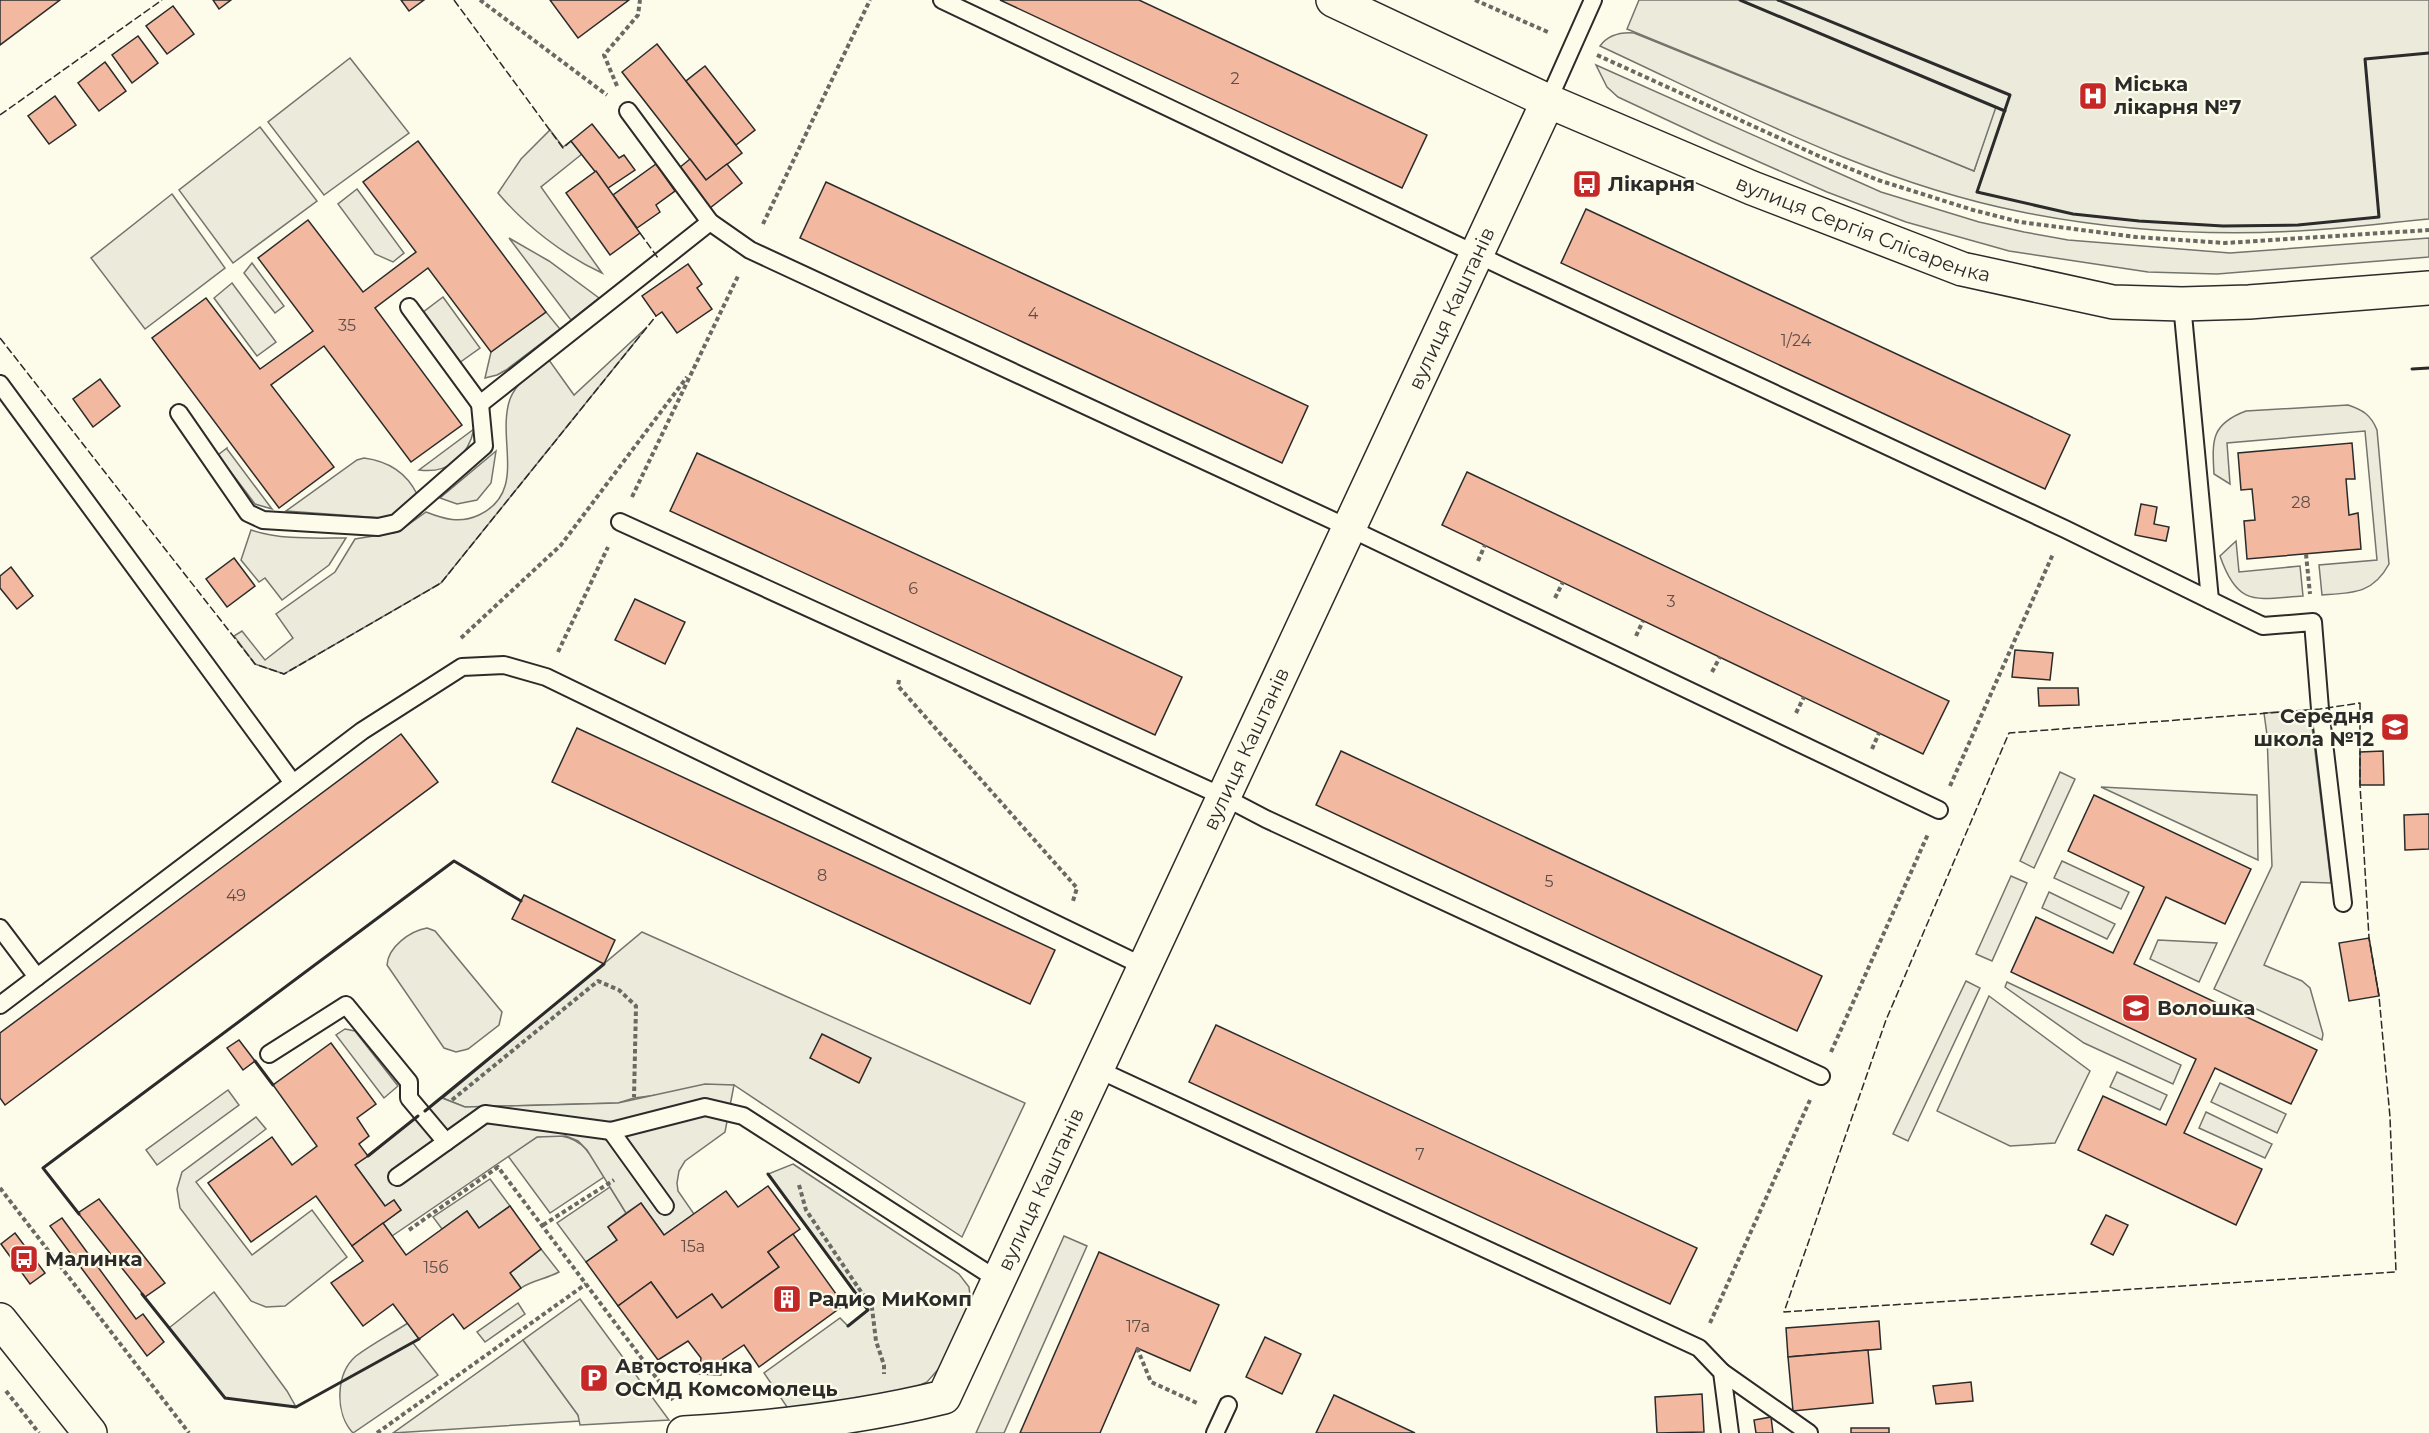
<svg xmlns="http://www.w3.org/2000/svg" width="2429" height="1433" font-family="Montserrat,sans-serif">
<rect width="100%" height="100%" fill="#fdfbea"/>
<!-- green -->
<g fill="#ecebdb" stroke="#74746e" stroke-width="1.5">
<path d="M1740 0H2429V219C2385 223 2341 229 2298 231 2206 236 2112 230 2022 212 1873 183 1736 109 1600 46 1608 35 1620 32 1634 33L1974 171 1995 107Z"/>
<polygon points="350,58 409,133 324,195 268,122"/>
<polygon points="1596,65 1881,192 1979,222 2024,232 2068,240 2230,253 2429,238 2429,257 2217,274 2148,272 2009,251 1906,222 1827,192 1712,141 1618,97 1607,87"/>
<polygon points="260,127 317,201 233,263 179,190"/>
<path d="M550 130 563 147 571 141 582 154 541 187 602 273C563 255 525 225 498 193L521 159Z"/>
<polygon points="357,189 404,253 393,262 375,254 338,204"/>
<polygon points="172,194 225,268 145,329 91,258"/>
<polygon points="509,238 549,261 599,298 571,320"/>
<polygon points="252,263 284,306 275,313 244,273"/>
<polygon points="232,283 276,342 257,356 214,298"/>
<polygon points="443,297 480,348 459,363 422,313"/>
<polygon points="546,312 560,329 506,370 497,375 485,378 491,352"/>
<path d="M647 327 441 583 284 674 255 664 234 636 242 631 265 660 293 638 276 614 335 572 355 539 398 532 426 512C444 519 460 524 479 515 528 492 496 439 510 399 517 381 534 371 549 360L574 395Z"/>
<path d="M2348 405C2363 410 2371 415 2377 430L2389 564C2373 594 2352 593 2322 595L2319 565 2377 560 2365 431 2227 443 2230 484 2214 474C2212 440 2211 424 2246 411Z"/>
<path d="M474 429C468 457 448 474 419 470Z"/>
<polygon points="227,448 227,449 272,509 255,504 218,455"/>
<polygon points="496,451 491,483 477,500 457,504 440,498"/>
<path d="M364 458C387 461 406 472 417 494L396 514 383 518 286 511 357 460Z"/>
<path d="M251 530C280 540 315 538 346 538L329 565 282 600 265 578 259 582 241 560Z"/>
<path d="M2236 541 2239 572 2300 566 2303 596C2256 599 2238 608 2220 556Z"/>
<polygon points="2310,710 2331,883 2301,882 2264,965 2302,981 2310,988 2323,1034 2322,1040 2214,989 2272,866 2267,735 2264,713"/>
<polygon points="2060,772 2075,779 2034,868 2020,861"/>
<polygon points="2101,787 2257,795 2258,860"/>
<polygon points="2062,861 2129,892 2121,909 2054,878"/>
<polygon points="2011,876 2027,883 1992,961 1976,954"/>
<polygon points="2049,892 2115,924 2107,939 2042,908"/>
<path d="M427 928 435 931 502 1012 499 1025 468 1049 456 1052 444 1048 387 965C388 947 410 931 427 928Z"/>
<polygon points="642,932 1025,1103 962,1237 734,1085 634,1098 618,1103 465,1107 443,1098"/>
<polygon points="2158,940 2217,943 2199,982 2150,959"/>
<polygon points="1966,981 1980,988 1908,1141 1893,1134"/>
<polygon points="2007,982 2181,1065 2173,1084 2084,1043 2005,987"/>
<polygon points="1989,996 2090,1071 2055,1143 2010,1146 1937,1111"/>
<polygon points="345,1029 355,1031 398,1086 384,1098 336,1035"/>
<polygon points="2117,1072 2167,1095 2160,1110 2110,1087"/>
<polygon points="2220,1083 2286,1114 2277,1133 2211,1102"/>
<polygon points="228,1090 239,1105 157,1165 146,1150"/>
<polygon points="2206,1112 2272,1144 2265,1158 2199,1128"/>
<polygon points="256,1117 266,1129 196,1182 252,1255 312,1210 347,1257 285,1306 266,1307 251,1301 180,1208 177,1189 182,1172"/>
<path d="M551 1135C583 1136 589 1152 604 1177L550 1213 508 1156 537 1137Z"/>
<polygon points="793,1164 959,1274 969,1287 971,1304 942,1365 927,1382 911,1389 789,1410 764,1373 840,1318 848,1326 867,1310 768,1174"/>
<polygon points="490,1179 510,1206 479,1228 467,1211 442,1229 433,1217"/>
<polygon points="610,1187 626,1213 608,1227 617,1240 586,1262 557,1223"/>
<polygon points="1064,1236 1087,1246 1004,1433 976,1433"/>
<path d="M541 1249 559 1272C546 1279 533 1280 521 1288L510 1273Z"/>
<polygon points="214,1292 287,1391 296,1407 225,1398 169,1328"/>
<polygon points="518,1303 525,1314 485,1342 477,1332"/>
<path d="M408 1323 419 1339 413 1343 438 1375 353 1433C335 1414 335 1374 356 1356 372 1344 391 1334 408 1323Z"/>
<polygon points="523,1340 578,1415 580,1421 393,1433"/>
</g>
<!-- parking -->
<g fill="#eceadb" stroke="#74746e" stroke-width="1.5">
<polygon points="1639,0 1740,0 1996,107 1974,171 1627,29"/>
<polygon points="705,1084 734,1085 725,1132 685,1161 679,1171 677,1183 678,1191 694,1214 664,1235 641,1203 626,1213 587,1150 578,1141 566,1136 537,1137 392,1236 383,1223 401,1210 394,1200 385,1206 355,1165 442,1098 465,1107 618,1103"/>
<polygon points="580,1299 669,1420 580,1425 578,1415 523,1340"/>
</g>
<!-- building -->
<g fill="#f2b8a0" stroke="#2b2b2b" stroke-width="1.5">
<polygon points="0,0 60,0 0,45"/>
<polygon points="213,0 231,0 219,9"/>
<polygon points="401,0 424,0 409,11"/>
<polygon points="550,0 629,0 578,38"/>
<polygon points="1000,0 1139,0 1427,135 1402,188"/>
<polygon points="173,6 194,34 167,54 146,26"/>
<polygon points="138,36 158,63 132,83 112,55"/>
<polygon points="657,44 742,153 706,180 622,72"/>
<polygon points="105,62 126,91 99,111 78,83"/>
<polygon points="705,66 755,130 736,145 686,81"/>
<polygon points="55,96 76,125 49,144 28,116"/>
<polygon points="592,124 619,158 624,155 635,170 608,188 571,141"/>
<polygon points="418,141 546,312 491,352 428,268 375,308 462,425 411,462 324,346 271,385 334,467 279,508 152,338 206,298 260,369 313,331 258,258 308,220 363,292 416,252 363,182"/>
<polygon points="690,159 706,180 727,164 742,183 710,208 679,168"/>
<polygon points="656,164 675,191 656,205 660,212 637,228 613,195"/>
<polygon points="596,171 640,233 610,255 566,193"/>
<polygon points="826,182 1308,406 1282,463 800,238"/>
<polygon points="1586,209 2070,435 2045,489 1561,263"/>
<polygon points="688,264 702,284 697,288 712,309 677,333 662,312 656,316 642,296"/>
<polygon points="100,379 120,406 93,427 73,399"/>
<polygon points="2352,443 2355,479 2346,479 2349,515 2358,513 2361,549 2247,559 2244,521 2255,520 2252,489 2241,490 2238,453"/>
<polygon points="697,453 1182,677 1155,735 670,511"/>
<polygon points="1467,472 1949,701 1923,754 1442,525"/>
<polygon points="2141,504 2157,507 2154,524 2169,527 2166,541 2135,535"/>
<polygon points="234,558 255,586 227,607 206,579"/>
<polygon points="11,567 33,596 17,609 0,588 0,576"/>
<polygon points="635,599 685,622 665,664 615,640"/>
<polygon points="2015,650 2053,653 2050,680 2012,677"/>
<polygon points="2038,688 2078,688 2079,705 2039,706"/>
<polygon points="577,728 1055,950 1030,1004 552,782"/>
<polygon points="401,734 438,782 5,1105 0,1098 0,1033"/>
<polygon points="1341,751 1822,976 1797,1031 1316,805"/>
<polygon points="2383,751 2384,785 2360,785 2360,752"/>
<polygon points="2094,795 2251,869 2225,924 2166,897 2134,964 2317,1050 2291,1104 2215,1068 2184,1133 2262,1169 2236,1225 2078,1150 2103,1096 2166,1125 2196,1059 2011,972 2036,917 2113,953 2144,887 2068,851"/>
<polygon points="2429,814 2429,849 2405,850 2404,815"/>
<polygon points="524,895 615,940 604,964 512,919"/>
<polygon points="2369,938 2379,996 2349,1001 2339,943"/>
<polygon points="1216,1025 1697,1248 1670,1304 1189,1082"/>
<polygon points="822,1034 871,1058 859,1083 810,1058"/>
<polygon points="239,1040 255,1061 243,1070 227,1048"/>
<polygon points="331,1043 376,1104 357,1118 369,1136 359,1144 368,1156 355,1165 385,1206 394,1200 401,1210 352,1246 316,1196 251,1242 208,1183 272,1137 292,1165 317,1146 273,1085"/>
<polygon points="768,1186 800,1229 768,1252 779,1267 722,1308 712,1294 677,1318 651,1282 618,1306 586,1262 617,1240 608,1227 641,1203 664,1235 726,1191 738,1207"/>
<polygon points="99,1199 165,1283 145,1297 78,1213"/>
<polygon points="510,1206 541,1249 510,1273 521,1288 464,1329 453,1314 419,1339 393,1304 363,1326 331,1283 363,1261 352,1246 383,1223 406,1255 467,1211 479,1228"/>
<polygon points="2106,1215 2128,1225 2113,1255 2091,1244"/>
<polygon points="62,1218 136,1319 143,1314 164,1342 147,1356 50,1226"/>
<polygon points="15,1233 45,1273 30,1284 1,1244"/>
<polygon points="793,1234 844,1305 759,1367 744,1345 723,1359 721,1375 699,1374 701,1358 688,1341 658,1360 618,1306 651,1282 677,1318 712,1294 722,1308 779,1267 768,1252"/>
<polygon points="1099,1252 1219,1305 1190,1371 1137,1348 1100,1433 1020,1433"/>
<polygon points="1879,1321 1881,1349 1788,1357 1786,1328"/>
<polygon points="1265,1337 1301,1354 1282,1394 1246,1377"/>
<polygon points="1868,1350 1873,1403 1793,1411 1788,1357"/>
<polygon points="1971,1382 1973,1401 1936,1404 1933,1386"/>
<polygon points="1702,1394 1704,1432 1657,1433 1655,1397"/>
<polygon points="1334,1395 1415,1433 1316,1433"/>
<polygon points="1771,1417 1773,1433 1756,1433 1754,1420"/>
<rect x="1851" y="1428" width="38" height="5"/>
</g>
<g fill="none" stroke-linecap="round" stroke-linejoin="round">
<!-- service casing -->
<g stroke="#2b2b2b" stroke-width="20">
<g id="service">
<polyline points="942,0 1518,274 2065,529 2263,626 2313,622 2320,709 2343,903"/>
<polyline points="1548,101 1593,0"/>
<polyline points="628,111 710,222 750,250 1349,528 1939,810"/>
<polyline points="2182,304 2210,600"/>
<polyline points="409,307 480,404 710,222"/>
<polyline points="0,384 293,783"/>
<polyline points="179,413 248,513 263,520 378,527 396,523 484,446 480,404"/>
<polyline points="620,522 1224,797 1266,819 1821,1076"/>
<polyline points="0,928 37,977"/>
<polyline points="0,1005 362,731 462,667 504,665 546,677 1145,967"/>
<polyline points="269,1054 346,1005 409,1082 409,1098 446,1142"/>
<polyline points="1097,1069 1699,1348 1722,1372 1730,1433"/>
<polyline points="611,1131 665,1206"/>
<polyline points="397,1177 485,1114 611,1131 705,1107 743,1116 998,1280"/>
<polyline points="1722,1372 1809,1433"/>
<polyline points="1215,1433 1228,1405"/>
</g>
</g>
<!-- minor casing -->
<g stroke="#2b2b2b" stroke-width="36">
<g id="minor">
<path id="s1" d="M684 1433C772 1428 859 1418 944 1397L1548 101"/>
</g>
</g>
<!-- tertiary casing -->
<g stroke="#2b2b2b" stroke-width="36">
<g id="tertiary">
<path id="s2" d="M1333 0 1548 101 1752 188 1962 269 2113 302 2182 304 2249 302 2429 288"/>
<polyline points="0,1320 90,1433"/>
</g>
</g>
<!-- path -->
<g stroke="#6a6964" stroke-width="4" stroke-dasharray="4.5 3" stroke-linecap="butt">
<polyline points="480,0 607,95"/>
<polyline points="1475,0 1550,33"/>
<polyline points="1597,55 1821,157 1878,180 1973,210 2020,222 2136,237 2225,243 2429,230"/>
<polyline points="617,86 604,55 638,15 640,0"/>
<polyline points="763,224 870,0"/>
<polyline points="632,497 739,274"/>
<polyline points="2306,554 2310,594"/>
<polyline points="1478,561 1485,545"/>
<polyline points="1555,598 1563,582"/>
<polyline points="1636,636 1643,621"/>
<polyline points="461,638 561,545 687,377"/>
<polyline points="558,652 608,547"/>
<polyline points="1712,672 1720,657"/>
<polyline points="899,680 898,686 1077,888 1073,901"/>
<polyline points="1796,713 1804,697"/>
<polyline points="1872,749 1879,733"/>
<polyline points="1950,786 2053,554"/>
<polyline points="1831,1052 1928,834"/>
<polyline points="452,1100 598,981 619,990 636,1006 634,1097"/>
<polyline points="799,1185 806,1210 872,1308 876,1341 884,1365 884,1374"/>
<polyline points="0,1188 189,1433"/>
<polyline points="543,1225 614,1180"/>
<polyline points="409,1230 498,1167 673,1400"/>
<polyline points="1710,1323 1810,1100"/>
<polyline points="1137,1348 1151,1382 1199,1404"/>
<polyline points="6,1391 39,1433"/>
<polyline points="377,1433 586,1284"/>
</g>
<!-- service -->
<use href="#service" stroke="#fdfbea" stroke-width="16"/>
<!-- minor -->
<use href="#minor" stroke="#fdfbea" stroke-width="33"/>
<!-- tertiary -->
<use href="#tertiary" stroke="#fdfbea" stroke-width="33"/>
<!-- fence -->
<g stroke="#2b2b2b" stroke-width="1.5" stroke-dasharray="8 3" stroke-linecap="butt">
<polyline points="454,0 563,148 571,141"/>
<polyline points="0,115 162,0"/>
<polyline points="640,233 658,258"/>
<polyline points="0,338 255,664 284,674 441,583 656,316"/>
<polygon points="2360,703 2360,785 2369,938 2379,996 2390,1117 2396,1272 1784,1312 1886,1020 2009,733 2320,709"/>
</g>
<!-- wall -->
<g stroke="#2b2b2b" stroke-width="3">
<polyline points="1740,0 2005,111"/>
<polyline points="1778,0 2010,95 1977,192 2073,214 2139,221 2223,226 2298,225 2379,217 2365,59 2429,53"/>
<polyline points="2412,369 2429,368"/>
<polyline points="255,1061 273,1085"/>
<polyline points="425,1111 604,964"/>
<polyline points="368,1156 418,1116"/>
<polyline points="768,1174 868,1310 848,1326"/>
<polyline points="79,1214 43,1168 454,861 521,901"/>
<polyline points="142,1294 225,1398 296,1407 419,1339"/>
</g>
</g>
<!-- icons -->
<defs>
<g id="hospital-square" transform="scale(1.5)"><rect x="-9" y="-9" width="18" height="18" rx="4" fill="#c62828" stroke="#fdfbea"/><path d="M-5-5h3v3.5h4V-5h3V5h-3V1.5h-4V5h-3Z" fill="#fff"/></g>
<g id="bus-square" transform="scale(1.5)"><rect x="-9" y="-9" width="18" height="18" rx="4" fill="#c62828" stroke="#fdfbea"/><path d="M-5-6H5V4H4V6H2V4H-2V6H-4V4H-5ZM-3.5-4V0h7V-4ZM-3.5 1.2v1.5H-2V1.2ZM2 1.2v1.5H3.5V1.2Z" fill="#fff"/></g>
<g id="school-square" transform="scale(1.5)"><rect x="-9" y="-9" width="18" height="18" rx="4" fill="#c62828" stroke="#fdfbea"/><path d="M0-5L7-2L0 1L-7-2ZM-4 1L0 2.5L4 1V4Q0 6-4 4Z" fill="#fff"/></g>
<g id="building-square" transform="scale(1.5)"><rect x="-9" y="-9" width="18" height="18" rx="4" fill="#c62828" stroke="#fdfbea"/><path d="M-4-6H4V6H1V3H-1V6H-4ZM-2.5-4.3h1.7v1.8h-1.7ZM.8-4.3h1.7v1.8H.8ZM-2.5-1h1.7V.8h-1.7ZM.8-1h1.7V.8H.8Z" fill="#fff"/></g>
<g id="parking-square" transform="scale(1.5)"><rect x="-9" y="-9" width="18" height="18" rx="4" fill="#c62828" stroke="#fdfbea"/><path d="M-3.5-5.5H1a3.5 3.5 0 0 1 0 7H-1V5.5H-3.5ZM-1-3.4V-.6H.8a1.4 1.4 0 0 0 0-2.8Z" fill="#fff"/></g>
</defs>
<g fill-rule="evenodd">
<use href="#hospital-square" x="2093" y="96"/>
<use href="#bus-square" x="1587" y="184"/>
<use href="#school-square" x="2395" y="727"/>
<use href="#school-square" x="2136" y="1008"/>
<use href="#bus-square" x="24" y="1259"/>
<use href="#building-square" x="787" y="1299"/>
<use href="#parking-square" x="594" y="1378"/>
</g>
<g text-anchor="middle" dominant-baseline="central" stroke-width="4.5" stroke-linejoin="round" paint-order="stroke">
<!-- number labels -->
<g font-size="16" fill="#5d4e48">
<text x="1235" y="78">2</text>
<text x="1033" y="313">4</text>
<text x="347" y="325">35</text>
<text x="1796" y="340">1/24</text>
<text x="2301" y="502">28</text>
<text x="913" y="588">6</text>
<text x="1671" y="601">3</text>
<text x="822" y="875">8</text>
<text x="1549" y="881">5</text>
<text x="236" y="895">49</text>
<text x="1420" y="1154">7</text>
<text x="693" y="1246">15а</text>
<text x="436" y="1267">15б</text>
<text x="1138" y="1326">17а</text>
</g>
<!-- poi labels -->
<g font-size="20" font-weight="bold" fill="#2b2b2b" stroke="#fdfbea" text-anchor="start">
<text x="2114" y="84">Міська<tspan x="2114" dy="23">лікарня №7</tspan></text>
<text x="1608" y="184">Лікарня</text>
<text x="2374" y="716" text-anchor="end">Середня<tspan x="2374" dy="23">школа №12</tspan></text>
<text x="2157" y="1008">Волошка</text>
<text x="45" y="1259">Малинка</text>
<text x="808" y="1299">Радио МиКомп</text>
<text x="615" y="1366">Автостоянка<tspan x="615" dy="23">ОСМД Комсомолець</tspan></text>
</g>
<!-- street labels -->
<g font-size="20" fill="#2b2b2b" stroke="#fdfbea">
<text stroke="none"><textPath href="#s2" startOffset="578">вулиця Сергія Слісаренка</textPath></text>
<text stroke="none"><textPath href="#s1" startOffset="1464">вулиця Каштанів</textPath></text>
<text stroke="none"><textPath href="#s1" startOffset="978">вулиця Каштанів</textPath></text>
<text stroke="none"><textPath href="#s1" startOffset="492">вулиця Каштанів</textPath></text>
</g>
</g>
</svg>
